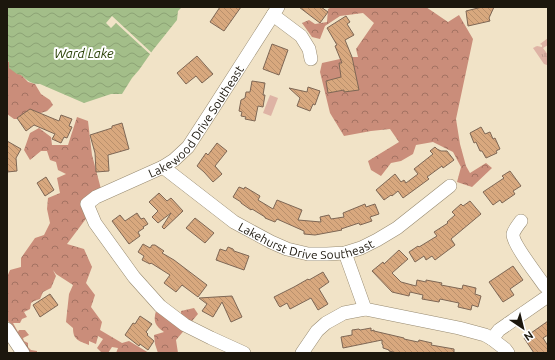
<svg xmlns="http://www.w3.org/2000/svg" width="555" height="360" font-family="Ubuntu,sans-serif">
<defs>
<pattern id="grass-tufts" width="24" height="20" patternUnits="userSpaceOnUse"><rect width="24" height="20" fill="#deb3a5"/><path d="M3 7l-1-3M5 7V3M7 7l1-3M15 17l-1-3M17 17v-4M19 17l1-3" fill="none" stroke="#be998d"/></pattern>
<pattern id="forest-crowns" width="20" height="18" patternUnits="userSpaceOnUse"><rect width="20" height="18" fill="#ca8d7a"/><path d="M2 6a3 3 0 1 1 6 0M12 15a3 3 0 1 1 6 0" fill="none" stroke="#a37262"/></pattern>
<pattern id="water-waves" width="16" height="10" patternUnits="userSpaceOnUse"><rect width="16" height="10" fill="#a3be89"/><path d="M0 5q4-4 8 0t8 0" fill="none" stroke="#8ca375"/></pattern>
<pattern id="building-back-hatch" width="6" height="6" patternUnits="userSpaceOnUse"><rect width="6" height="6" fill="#d8a87e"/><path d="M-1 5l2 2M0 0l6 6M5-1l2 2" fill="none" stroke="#b9906c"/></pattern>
</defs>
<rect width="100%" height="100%" fill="#f1e3c7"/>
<!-- grass -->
<polygon fill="url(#grass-tufts)" points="548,38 548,45 543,48 548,55 547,65 544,64 533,48 537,46 542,47 542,45 540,44"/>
<!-- forest -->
<g fill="url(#forest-crowns)">
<polygon points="332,7 426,7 448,22 459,15 473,39 456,119 460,144 466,166 470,173 486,163 492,168 472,187 457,182 461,167 453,152 433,142 416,145 413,154 401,161 391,163 381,176 371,170 368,161 399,142 390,129 371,131 344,136 330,113 320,72 322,63 349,57 358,57 356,49 374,23 363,13 340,16 325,26 320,39 312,37 302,23 309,20 315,24 327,22 328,9"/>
<polygon points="7,60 28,82 35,84 41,94 50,100 53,105 47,111 22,119 14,119 7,114"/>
<path d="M77 117 88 121 92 155 101 189 88 216 67 244 84 249 92 267 86 283 95 295 91 307 102 322 100 330 122 343 129 341 149 353H116L118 348 112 347 108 353 101 352 97 348 103 339 98 336 96 344 89 341V345C79 341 73 340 73 328L66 322 69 294 73 285 56 274 53 270 56 276 51 288 43 292 40 299 34 301 31 303 30 309 24 312 27 317 22 319 20 323H13L18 332 19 330H25L29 335 23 338 24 341 28 343V347L31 350 37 351V353H19L10 323 7 320V277L10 270 21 267V258L35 238 44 235 50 223 47 209 48 198 60 193 57 178 66 174 58 170 56 162 50 160 47 151H41L30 160 24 150 30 133 39 128 51 137 52 145H68Z"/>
<path d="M194 308 198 314 176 340 178 353H158L155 344 154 335 164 332C155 326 153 321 156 311H169L181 319V311Z"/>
</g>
<!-- garden -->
<polygon fill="#deb3a5" points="270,95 278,98 271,116 263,113"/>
<!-- water -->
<path fill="url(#water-waves)" d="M7 7H182L178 11 177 20 153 50 139 70 132 78 122 94H111L84 103 40 84C31 84 28 81 21 75L17 74 9 68V62L7 60Z"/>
<!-- pier -->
<polygon fill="#f1e3c7" points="112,16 153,54 152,56 116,23 111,28 106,23"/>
<!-- building -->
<g fill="url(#building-back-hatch)" stroke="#7e6755">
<polygon points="220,7 241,7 224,31 210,22"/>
<polygon points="299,7 321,7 328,12 320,23"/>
<polygon points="482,7 494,7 489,18 490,21 468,26 466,11"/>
<polygon points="346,16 350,22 347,24 354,35 345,40 352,57 359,90 344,92 344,90 328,93 326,81 341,77 339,63 342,63 335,46 337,45 327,28"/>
<polygon points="272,44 288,50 279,75 263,69"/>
<polygon points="197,56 213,74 202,83 196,76 186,84 177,73"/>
<polygon points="252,81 265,83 263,95 265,95 263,107 258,106 255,121 245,119 246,117 241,116 242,112 239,111 241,100 245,98 246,92 250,92"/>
<polygon points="308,87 320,91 315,105 313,104 310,111 297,106 300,98 289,88 307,92"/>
<polygon points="30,109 59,121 61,115 72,119 69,126 72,127 67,138 64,137 61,143 52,139 55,134 34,125 26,131 17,118"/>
<polygon points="122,123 129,149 108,155 109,171 96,172 95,153 90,135 112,128 112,126"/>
<polygon points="481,127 485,134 490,132 493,139 495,138 500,149 496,151 497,153 486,158 482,151 480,151 476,142 474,143 470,133"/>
<polygon points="7,141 21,149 16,158 17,171 7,172"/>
<polygon points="217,143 227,151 215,166 222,174 213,182 204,172 197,166 206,153 208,155"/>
<polygon points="435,147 437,149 441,151 447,151 454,160 443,168 442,166 427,177 429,179 403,198 398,191 392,196 391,195 384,200 376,190 395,174 401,182 404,180 406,183 418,174 414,169 433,154 430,151"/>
<polygon points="510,171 521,186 513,191 515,194 502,203 500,200 493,205 483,192 504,178 502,176"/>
<polygon points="46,177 54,190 45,196 37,183"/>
<polygon points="239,187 244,189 245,187 260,196 258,200 273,209 277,200 302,210 298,220 321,222 320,217 329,215 331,219 344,217 343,213 365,204 366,207 375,204 379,214 370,217 372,221 360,225 359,223 341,229 342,230 315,235 304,234 304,231 277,219 275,222 265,218 265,217 252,209 251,210 241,203 241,202 233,197"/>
<polygon points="159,193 167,201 171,198 183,211 164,229 162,227 171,213 158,223 152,217 158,211 149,202"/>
<polygon points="470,201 481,214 451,239 455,245 435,260 432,256 426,260 424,256 415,262 409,252 418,246 419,247 437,236 434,232 448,223 447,222 455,215 452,212 461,204 463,206"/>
<polygon points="137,213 141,219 144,218 148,224 143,227 144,228 138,232 140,236 129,244 112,221 120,215 125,221"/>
<polygon points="195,218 214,233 205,243 186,228"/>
<polygon points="143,244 150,248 152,245 155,245 164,251 162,253 174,260 207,285 198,297 182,285 176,292 164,283 170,275 151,263 150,264 142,260 144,256 138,252"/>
<polygon points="228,247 233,249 234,251 249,256 244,270 216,260 220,249 226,251"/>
<polygon points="399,250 408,259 392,273 401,282 416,286 417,280 426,282 426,280 442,283 441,285 462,289 463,285 476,288 475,294 481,296 478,307 472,305 471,310 458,307 459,303 440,299 439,302 422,299 423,295 410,292 409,296 392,292 372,271 383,262 384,264"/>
<polygon points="513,266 523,280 510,289 514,295 503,302 489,282"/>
<polygon points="323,272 329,282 319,289 328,304 318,310 311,298 290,309 287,303 280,307 279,306 274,297 294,287 308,279 309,280"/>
<polygon points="50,294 58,305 40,317 33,305"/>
<polygon points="232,296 242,317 231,322 222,302 213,317 202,311 207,304 199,298"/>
<polygon points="140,316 152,324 146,332 148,334 147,335 154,341 148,350 140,344 139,346 125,335 133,323 135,324"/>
<polygon points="548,321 548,335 543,338 548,346 548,353 534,353 524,338"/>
<polygon points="371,328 371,331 374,330 374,331 404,338 404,339 418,342 419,340 432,343 431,345 454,349 454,353 397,353 389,351 389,350 383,348 383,345 382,344 382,340 343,348 341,337 352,335 352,330 359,329 360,330"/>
</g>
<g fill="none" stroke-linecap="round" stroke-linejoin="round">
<!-- minor casing -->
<g stroke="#978a70" stroke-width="14">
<g id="minor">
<polyline points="273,15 301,36 309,49 311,59"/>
<path id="s1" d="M163 167 234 222 271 242 287 249 308 254H327L345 253 361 248 377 240 397 228 450 186"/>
<path d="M521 221C518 225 514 230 513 234 512 243 538 276 544 285L548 289"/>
<polyline points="345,253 365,309"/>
<polyline points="7,329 23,353"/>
<polyline points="492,339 499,330 548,296"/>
<path id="s2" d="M244 353 211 338 185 325 160 306 134 277 95 223 87 204 96 197 163 167 174 160 188 147 214 107 278 7"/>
<polyline points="302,353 317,331 326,323 344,313 365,309 459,328 485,335 492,339 505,349 508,353"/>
</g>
</g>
<!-- minor -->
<use href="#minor" stroke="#fff" stroke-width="13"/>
</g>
<g text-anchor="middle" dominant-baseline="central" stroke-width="4" stroke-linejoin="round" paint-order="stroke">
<!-- street labels -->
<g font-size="12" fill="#1c170d" stroke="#fff">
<text stroke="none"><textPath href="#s2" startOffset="364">Lakewood Drive Southeast</textPath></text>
<text stroke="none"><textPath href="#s1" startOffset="167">Lakehurst Drive Southeast</textPath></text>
</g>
<!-- water labels -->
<g font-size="13" font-style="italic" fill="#263e02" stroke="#fff">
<text x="84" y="53">Ward Lake</text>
</g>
</g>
<!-- border -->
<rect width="555" height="360" fill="none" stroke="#1c170d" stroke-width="16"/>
<!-- north arrow -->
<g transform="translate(523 328) rotate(145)" stroke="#ffffff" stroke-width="3" paint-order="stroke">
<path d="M0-3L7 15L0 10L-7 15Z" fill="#1c170d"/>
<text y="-6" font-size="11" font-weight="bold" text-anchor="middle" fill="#1c170d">N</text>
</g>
</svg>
